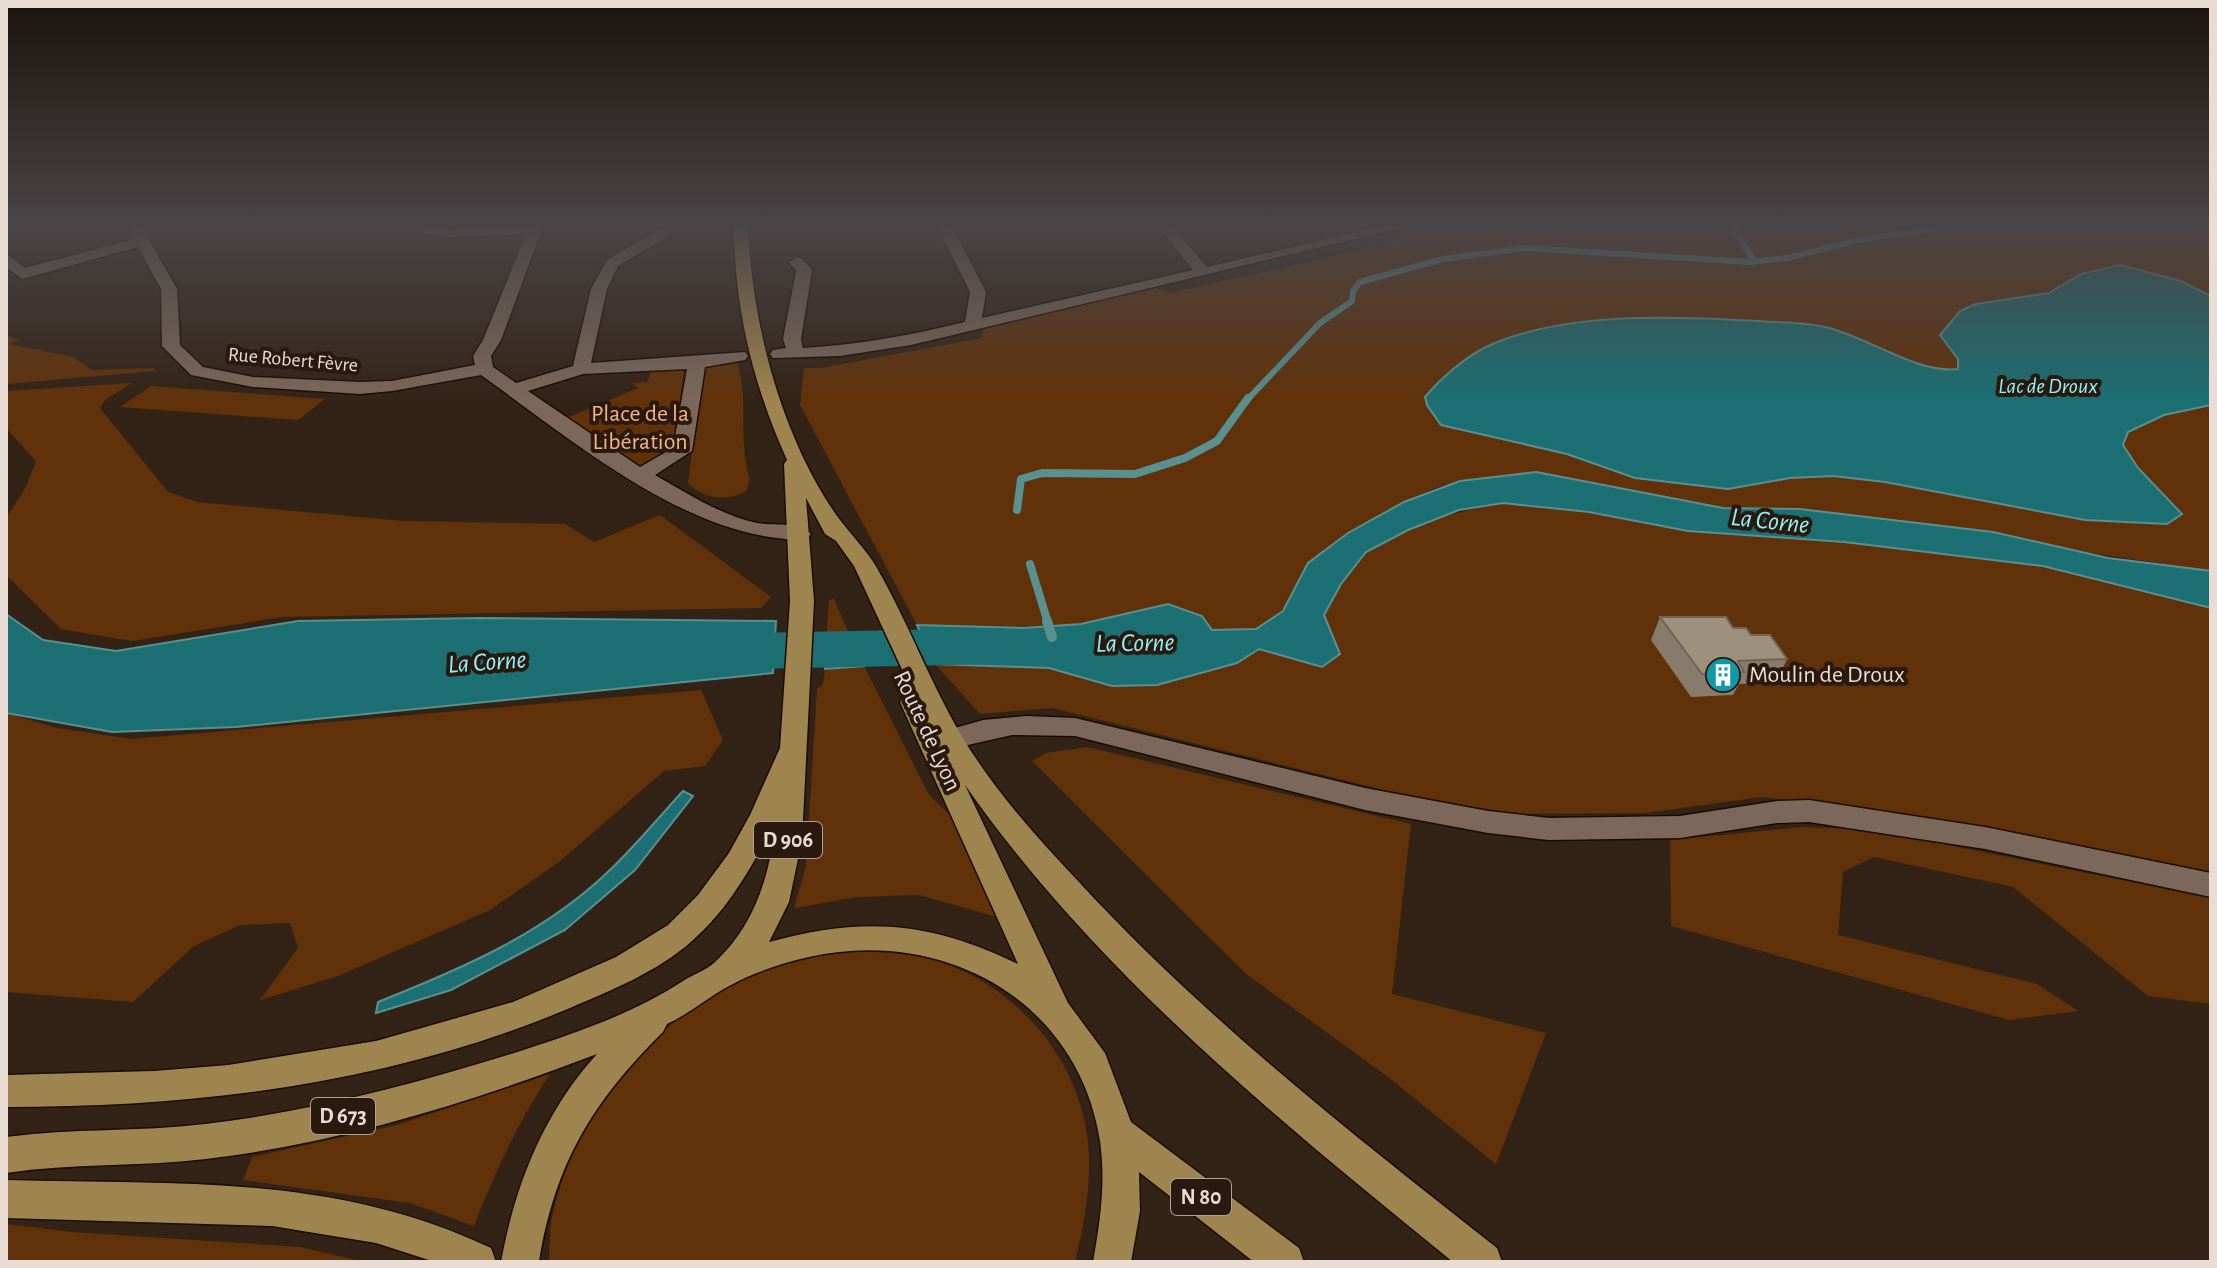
<svg xmlns="http://www.w3.org/2000/svg" width="2217" height="1268" font-family="'Alegreya Sans',sans-serif">
<rect width="100%" height="100%" fill="#332317"/>
<!-- green -->
<g fill="#61320a">
<polygon points="1426,224 2211,224 2211,571 1800,509 1723,508 1536,472 1460,481 1435,488 1348,533 1308,563 1283,611 1256,629 1212,630 1168,604 1081,624 1024,628 917,625 800,405 804,368 821,368 982,338 983,328 1156,287 1169,293 1407,240 1396,230"/>
<polygon points="6,335 18,340 9,344 73,357 92,370 154,368 155,371 6,384"/>
<path d="M736 360C750 394 737 438 750 480L746 491C727 502 703 499 688 483L703 366Z"/>
<polygon points="684,369 674,453 648,465 631,466 564,419 638,388 632,383 647,382 652,370"/>
<polygon points="132,383 105,400 100,408 168,492 197,502 403,521 565,524 594,542 660,515 771,597 761,608 283,617 132,641 61,629 6,575 6,518 26,487 36,461 6,428 6,391"/>
<polygon points="151,386 325,399 298,420 120,407"/>
<path d="M1503 503 1589 512 1688 531 1844 542 2043 566 2211 608V872L1920 817 1762 797 1645 813 1520 814 1416 798 1052 708 980 714 935 664 1049 668 1112 686 1157 685 1237 663 1259 649 1322 667 1340 654 1324 615C1336 595 1347 571 1365 554 1392 528 1466 509 1503 503Z"/>
<polygon points="834,599 853,643 826,642 829,600"/>
<polygon points="864,666 929,795 955,820 997,917 919,895 857,897 794,908 806,866 817,689 823,684 825,669"/>
<polygon points="701,690 723,740 705,766 664,771 559,862 490,910 338,976 260,1000 298,948 290,923 240,925 194,946 133,1002 6,992 6,713 57,728 132,739"/>
<polygon points="1087,747 1411,824 1392,994 1546,1033 1496,1164 1388,1077 1245,973 1032,761 1046,753"/>
<polygon points="1803,827 1856,829 1928,841 2211,898 2211,1004 2148,996 2013,887 1874,857 1843,872 1838,935 2037,984 2078,1011 2009,1020 1671,926 1670,840"/>
<path d="M845 952C863 952 882 951 900 953 994 964 1074 1042 1087 1135 1093 1178 1085 1221 1075 1262H549C550 1246 549 1229 553 1213 577 1107 651 1021 750 976 780 962 813 957 845 952Z"/>
<path d="M550 1074C518 1122 495 1172 474 1226L410 1203 243 1180 252 1157 397 1125Z"/>
<polygon points="6,1224 72,1232 300,1247 364,1262 6,1262"/>
</g>
<!-- water -->
<g fill="#1c6f73" stroke="#599090" stroke-width="2">
<path d="M2120 265 2181 281 2211 296V405L2164 415 2128 432 2123 445 2138 468 2182 514 2167 524 2085 520 1885 482 1833 476 1790 478 1728 489 1635 478 1567 454 1441 425 1427 405 1425 397C1441 378 1464 358 1486 347 1563 311 1675 316 1758 321 1780 323 1804 322 1825 327 1867 336 1916 374 1958 369V359L1940 335 1960 311 1976 304 2049 293 2081 274Z"/>
<polygon points="1536,472 1723,508 1800,509 1993,532 2108,558 2211,571 2211,608 2043,566 1844,542 1688,531 1589,512 1503,503 1459,510 1408,530 1366,552 1341,584 1324,615 1340,654 1322,667 1259,649 1237,663 1157,685 1112,686 1049,668 935,664 917,625 1024,628 1081,624 1168,604 1202,616 1212,630 1256,629 1283,611 1308,563 1348,533 1404,502 1460,481"/>
<polygon points="6,614 43,640 116,651 298,621 479,618 776,621 773,673 236,727 112,732 6,713"/>
<polygon points="826,642 853,643 864,666 825,669"/>
<path d="M683 791 693 796 635 870 565 930 451 990 376 1013 378 1002C461 969 546 933 612 868 637 844 659 817 683 791Z"/>
</g>
<g fill="none" stroke-linecap="round" stroke-linejoin="round">
<!-- stream-far2 -->
<g stroke="#599090" stroke-width="6">
<polyline points="1732,225 1754,261"/>
<polyline points="1247,400 1320,323 1352,301 1353,291 1360,282 1443,259 1525,248 1750,262 1787,258 1858,240 1962,224"/>
</g>
<!-- stream-far1 -->
<g stroke="#599090" stroke-width="8">
<polyline points="1017,510 1021,479 1042,473 1135,474 1185,458 1217,441 1248,398"/>
<polyline points="1030,564 1048,623"/>
</g>
<!-- stream -->
<polyline stroke="#599090" stroke-width="10" points="1047,621 1052,637"/>
<!-- river -->
<polygon fill="#1c6f73" fill-rule="evenodd" points="1001,628 1020,633 1028,646 1020,659 1001,664 702,670 683,665 675,652 683,639 702,634"/>
<!-- street casing -->
<g stroke="#1b0c03" stroke-width="3">
<g id="street">
<path d="M133 224H147L144 231 177 289 180 345 203 367 253 377 360 382 392 381 475 365 473 356 483 340 526 234 448 237 419 232 416 224 448 229 544 224 501 340 491 356 493 367 516 383 573 366 591 289 607 260 658 230H668V236L618 266 607 289 591 363 745 352 748 356 745 360 705 367 692 451 655 475C687 493 720 515 757 523 773 526 801 521 811 534 803 544 789 539 777 538 673 526 565 435 481 375L392 391 360 394 253 387 191 375 162 346 161 289 138 247 22 279 6 267V253L25 268 134 239 130 231ZM687 369 673 448 640 467 528 391 583 374Z"/>
<path d="M936 224H951L986 292 982 318 1193 270 1156 224H1171L1207 267 1390 224H1418L911 345 840 356 773 358 770 354 773 350 786 348 783 339 796 271 789 262 797 257 802 259 812 270 801 339 803 348C858 345 911 335 965 322L970 292Z"/>
<polygon points="1026,716 1075,718 1365,788 1488,811 1549,818 1680,816 1777,801 1809,800 1985,827 2211,873 2211,897 1985,849 1809,822 1777,823 1680,838 1549,840 1488,833 1365,810 1075,736 1012,735 950,749 941,746 937,739 941,732 983,720"/>
</g>
</g>
<!-- primary casing -->
<g stroke="#1b0c03" stroke-width="3">
<g id="primary">
<path d="M734 224H748C751 321 781 436 837 516 850 534 866 549 877 568 913 631 936 700 977 760 1006 803 1042 843 1078 881 1204 1018 1351 1133 1497 1248L1502 1262H1453C1278 1120 1095 971 965 785L1068 1003 1105 1053 1131 1122 1299 1248 1304 1262H1254L1139 1172 1140 1211 1131 1262H1093C1100 1221 1106 1184 1100 1141 1078 1000 943 927 809 957 782 963 753 973 729 986 707 998 689 1014 667 1024L663 1032C592 1102 555 1164 539 1262H501C515 1185 544 1112 597 1054 472 1102 340 1143 206 1159 139 1167 72 1163 6 1173V1137C72 1128 139 1132 205 1124 309 1112 411 1085 511 1054 570 1035 631 1015 683 981 692 975 706 970 714 963 754 927 771 874 775 822 753 865 729 909 692 941 657 972 612 990 570 1008 390 1084 200 1107 6 1107V1075L154 1071 228 1065 376 1041 513 1002 616 957 668 925 698 895 729 853 750 815 780 748 790 601 784 464 787 460C753 385 734 307 734 224ZM806 498 825 534 836 541 854 566 913 693 904 696 900 702 1018 964C930 921 863 916 769 942L789 902 802 840 814 601Z"/>
<path d="M6 1180C177 1185 331 1173 491 1248L496 1262H435L376 1243 272 1226 6 1218Z"/>
</g>
</g>
<!-- street -->
<use href="#street" fill="#7c685b" fill-rule="evenodd"/>
<!-- primary -->
<use href="#primary" fill="#9e844e" fill-rule="evenodd"/>
</g>
<!-- wall -->
<polygon fill="#877c6b" points="1660,617 1733,628 1751,635 1787,659 1776,683 1739,684 1733,695 1691,697 1651,640"/>
<!-- building -->
<polygon fill="#9d907c" stroke="#6e6557" stroke-width="2" points="1660,617 1726,617 1733,628 1746,628 1751,635 1770,635 1787,659 1738,661 1744,672 1702,674"/>
<!-- sky -->
<linearGradient id="sky" x2="0" y2="1"><stop stop-color="#1c130d"/><stop offset="0.56" stop-color="#4a4547"/><stop offset="1" stop-color="#4a4547" stop-opacity="0"/></linearGradient>
<rect width="2217" height="402" fill="url(#sky)"/>
<!-- icons -->
<defs>
<g id="building-disc" transform="scale(1.8)"><circle r="9.5" fill="#0f9aa8" stroke="#29190e"/><path d="M-4-6H4V6H1V3H-1V6H-4ZM-2.5-4.3h1.7v1.8h-1.7ZM.8-4.3h1.7v1.8H.8ZM-2.5-1h1.7V.8h-1.7ZM.8-1h1.7V.8H.8Z" fill="#fff"/></g>
</defs>
<g fill-rule="evenodd">
<use href="#building-disc" x="1723" y="675"/>
</g>
<g text-anchor="middle" dominant-baseline="central" stroke-width="8" stroke-linejoin="round" paint-order="stroke">
<!-- far-street labels -->
<g font-size="20" fill="#e8dcd5" stroke="#29190e">
<text transform="translate(293 360) rotate(5)">Rue Robert Fèvre</text>
</g>
<!-- far-water labels -->
<g font-size="22" font-style="italic" fill="#8ff2f8" stroke="#29190e">
<text x="2048" y="386">Lac de Droux</text>
</g>
<!-- shield labels -->
<g fill="#29190e" stroke="#afa299" stroke-width="2">
<rect x="754" y="822" width="68" height="36" rx="6"/>
<rect x="311" y="1098" width="64" height="36" rx="6"/>
<rect x="1171" y="1179" width="60" height="36" rx="6"/>
</g>
<g font-size="22" font-weight="bold" fill="#e8dcd5">
<text x="788" y="840">D 906</text>
<text x="343" y="1116">D 673</text>
<text x="1201" y="1197">N 80</text>
</g>
<!-- park labels -->
<g font-size="24" fill="#f2b387" stroke="#29190e">
<text x="640" y="414">Place de la<tspan x="640" dy="28">Libération</tspan></text>
</g>
<!-- poi labels -->
<g font-size="24" fill="#e8dcd5" stroke="#29190e" text-anchor="start">
<text x="1749" y="675">Moulin de Droux</text>
</g>
<!-- street labels -->
<g font-size="24" fill="#e8dcd5" stroke="#29190e">
<text transform="translate(927 731) rotate(65)">Route de Lyon</text>
</g>
<!-- water labels -->
<g font-size="26" font-style="italic" fill="#8ff2f8" stroke="#29190e">
<text transform="translate(1770 521) rotate(6)">La Corne</text>
<text transform="translate(1135 643) rotate(-1)">La Corne</text>
<text transform="translate(487 662) rotate(-4)">La Corne</text>
</g>
</g>
<!-- border -->
<rect width="2217" height="1268" fill="none" stroke="#e8dcd5" stroke-width="16"/>
</svg>
